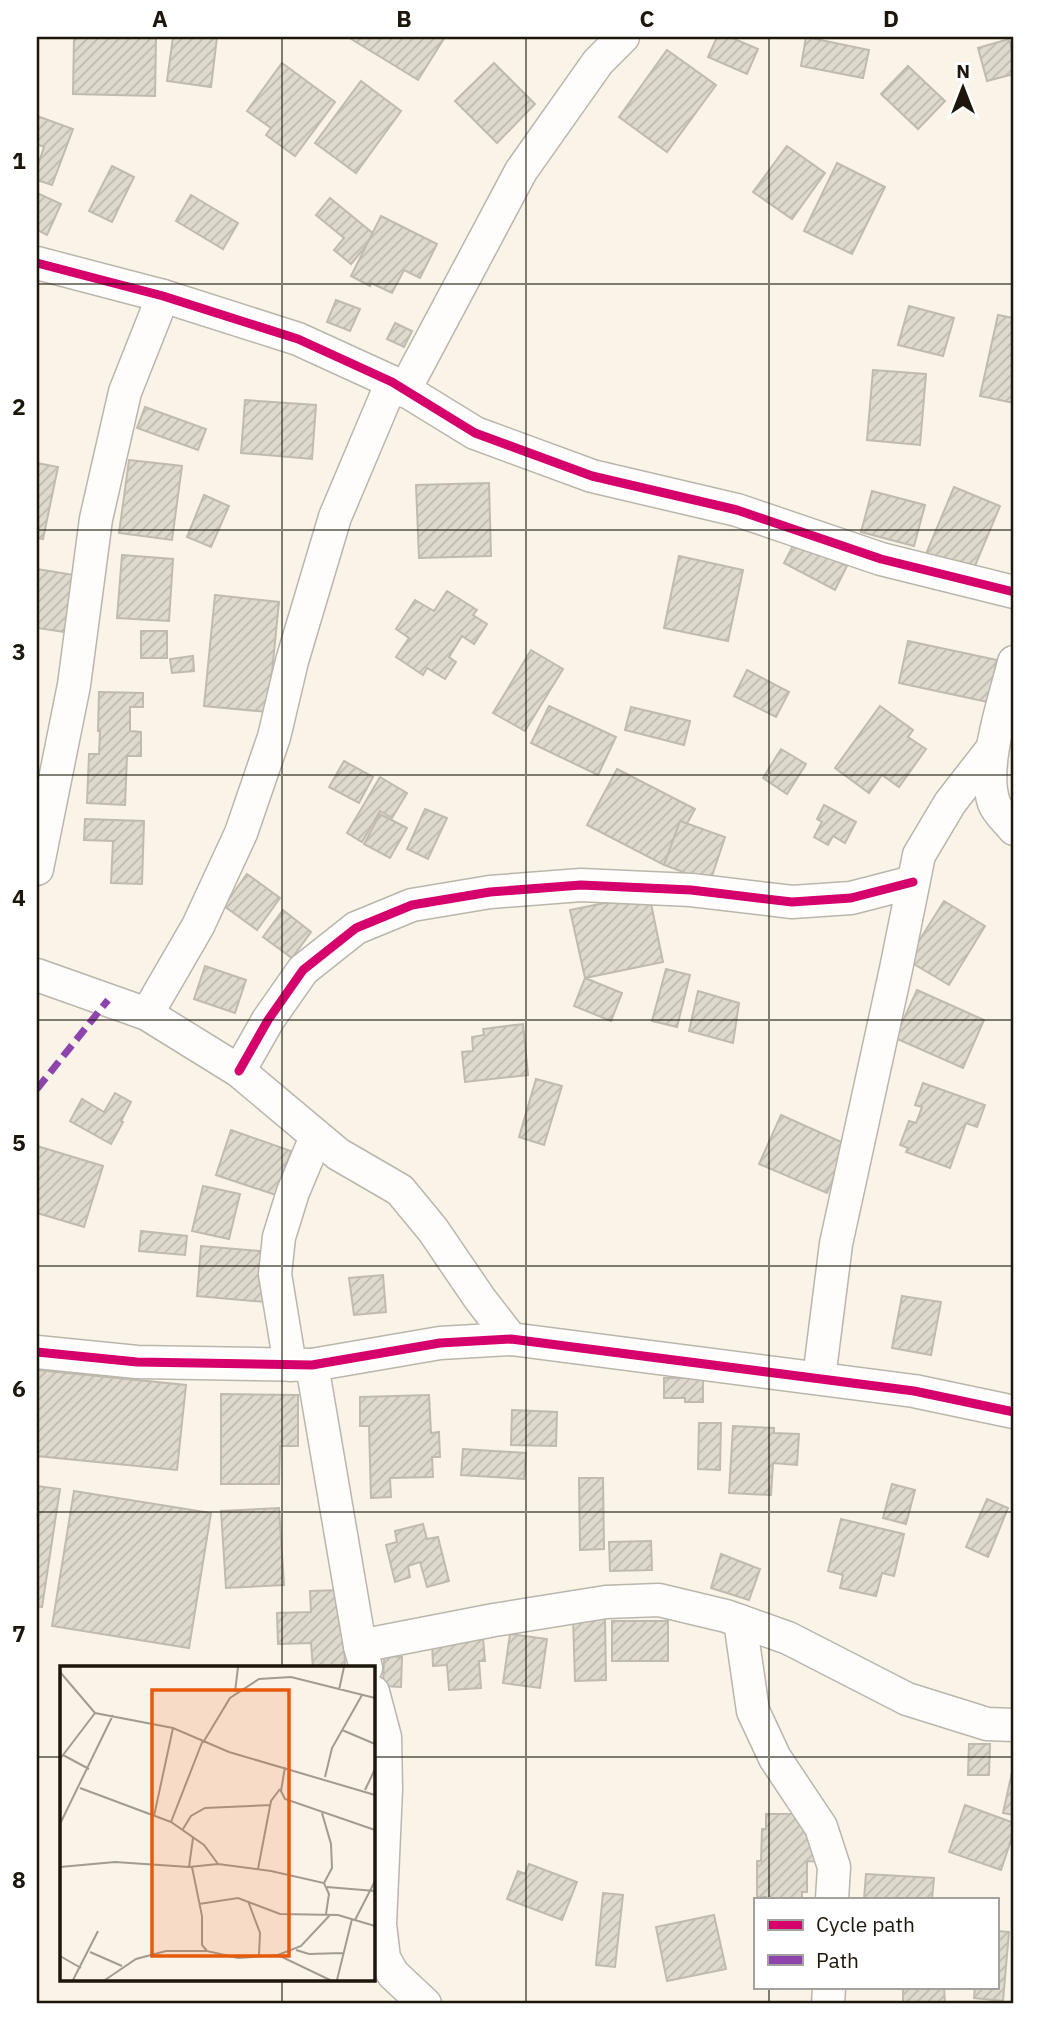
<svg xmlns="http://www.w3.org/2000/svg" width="1051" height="2041" font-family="'IBM Plex Sans',sans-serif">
<defs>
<pattern id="building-hatch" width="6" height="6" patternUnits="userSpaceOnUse" patternTransform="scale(1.75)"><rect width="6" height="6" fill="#dfd9ce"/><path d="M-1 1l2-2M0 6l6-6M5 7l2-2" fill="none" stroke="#bfbab0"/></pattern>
</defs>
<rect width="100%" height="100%" fill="#f9f3e8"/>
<!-- building -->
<g fill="url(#building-hatch)" stroke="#c0bab0" stroke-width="2">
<polygon points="74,37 156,37 155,96 73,94"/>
<polygon points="173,37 217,37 211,87 167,81"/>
<polygon points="348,37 445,37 418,80"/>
<polygon points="717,37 730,37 758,49 747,74 708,57"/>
<polygon points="806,37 869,50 863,78 801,66"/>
<polygon points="1009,39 1014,57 1014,74 987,81 978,48"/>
<polygon points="667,50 716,85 667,152 619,117"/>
<polygon points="282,63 335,102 295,156 266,135 271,128 247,111"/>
<polygon points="494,63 535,104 497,143 455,101"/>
<polygon points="908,66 945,101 918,129 881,94"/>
<polygon points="361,81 401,111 356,173 315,143"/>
<polygon points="37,116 73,129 52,185 37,180 37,168 44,147 37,144"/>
<polygon points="787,146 825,173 792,219 753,192"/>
<polygon points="837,163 885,187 852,254 804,231"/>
<polygon points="112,166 134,177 112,222 89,211"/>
<polygon points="37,193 61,204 47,235 37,230"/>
<polygon points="191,195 238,223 223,249 176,221"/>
<polygon points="330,198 375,235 351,264 334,250 344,238 316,215"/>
<polygon points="381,216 437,244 420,278 404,270 392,293 371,283 370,286 351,276"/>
<polygon points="336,300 360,309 350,331 327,322"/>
<polygon points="909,306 954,318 943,356 898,345"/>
<polygon points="998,315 1014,318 1014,403 980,396"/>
<polygon points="395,323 412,331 404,347 387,339"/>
<polygon points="873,370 926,374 920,445 867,440"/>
<polygon points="245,400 316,405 312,459 241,453"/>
<polygon points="145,407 206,429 198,450 137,428"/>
<polygon points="129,460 182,466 172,540 119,533"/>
<polygon points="37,463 58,467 43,539 37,538"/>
<polygon points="489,483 491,556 419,558 416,485"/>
<polygon points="954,487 1000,506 972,573 926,554"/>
<polygon points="872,491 925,505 914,546 861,532"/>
<polygon points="204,495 229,506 211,547 187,537"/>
<polygon points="796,540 847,566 835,590 784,563"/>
<polygon points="122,555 173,559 169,621 117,618"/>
<polygon points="679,556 743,570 728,641 664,628"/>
<polygon points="37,569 74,575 65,632 37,628"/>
<polygon points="447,591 477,610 473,615 487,624 474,644 462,636 449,657 456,662 445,679 427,668 423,675 396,657 409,638 396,629 415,600 434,611"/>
<polygon points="215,595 279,602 268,712 204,706"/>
<rect x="141" y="631" width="26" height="27"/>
<polygon points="908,641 997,660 988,702 899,683"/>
<polygon points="531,650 563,669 525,731 493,713"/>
<polygon points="193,656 194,671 172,673 170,659"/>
<polygon points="747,670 789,692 776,717 734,696"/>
<polygon points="99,692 143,693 143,707 130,707 130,731 141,732 141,756 127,756 125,805 87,803 89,754 99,754 100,731 98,731"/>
<polygon points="549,706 616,737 598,775 531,743"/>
<polygon points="880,706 913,730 908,737 926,749 899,787 882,775 869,793 835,768"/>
<polygon points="631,707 690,721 684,745 625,730"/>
<polygon points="781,749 806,764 787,794 763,778"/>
<polygon points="344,761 373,777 359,803 329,787"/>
<polygon points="617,769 695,809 664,865 587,825"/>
<polygon points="380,777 407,793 392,818 380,811 362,842 347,833"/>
<polygon points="824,805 856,822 845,843 833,836 828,845 814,837 822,822 817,819"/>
<polygon points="425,809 447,818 428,859 407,849"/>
<polygon points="380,814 407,828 390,858 364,844"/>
<polygon points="85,819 144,821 142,884 111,883 113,841 84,840"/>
<polygon points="680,821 725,837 710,882 664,865"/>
<polygon points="247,874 280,898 257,930 224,906"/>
<polygon points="649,894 663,962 585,978 570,910"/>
<polygon points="944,901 985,926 949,985 907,960"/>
<polygon points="283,910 311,932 292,958 263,937"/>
<polygon points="205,966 246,980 235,1013 194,999"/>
<polygon points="666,969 690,975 677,1027 652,1021"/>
<polygon points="585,978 622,993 611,1021 574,1006"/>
<polygon points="917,990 984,1020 963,1068 895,1038"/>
<polygon points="698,991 739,1003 733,1043 689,1031"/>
<polygon points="523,1024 528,1075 465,1082 462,1052 473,1051 472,1037 484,1035 483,1029"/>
<polygon points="536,1079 562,1086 544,1145 519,1137"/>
<polygon points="923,1083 985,1105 977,1127 966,1123 950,1168 906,1152 908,1148 900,1145 909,1121 916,1123 922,1107 915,1105"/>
<polygon points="115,1093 131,1102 121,1121 123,1122 111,1144 70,1121 82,1099 104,1112"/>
<polygon points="781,1115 848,1145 827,1193 759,1164"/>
<polygon points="231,1130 291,1151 276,1195 216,1175"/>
<polygon points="37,1146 103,1166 84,1227 37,1213"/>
<polygon points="203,1186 240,1194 229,1239 192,1231"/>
<polygon points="141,1231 187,1236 185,1255 139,1251"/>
<polygon points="201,1246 270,1252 266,1302 197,1296"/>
<polygon points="383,1275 386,1312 354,1315 349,1278"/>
<polygon points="902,1296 941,1302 931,1355 892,1348"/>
<polygon points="37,1370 186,1385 177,1470 37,1456"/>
<polygon points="664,1378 703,1378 703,1402 685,1402 685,1398 664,1398"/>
<polygon points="221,1394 298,1395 298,1446 280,1446 279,1484 221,1484"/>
<polygon points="429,1395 431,1433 439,1432 440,1457 432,1457 433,1477 390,1478 391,1497 371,1498 369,1426 360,1426 360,1397"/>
<polygon points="512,1410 557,1412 556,1446 511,1445"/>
<polygon points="699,1423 721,1423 720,1470 698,1469"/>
<polygon points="733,1426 774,1428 774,1433 799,1434 797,1465 773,1463 771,1495 729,1493"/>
<polygon points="463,1449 526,1453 524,1479 461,1475"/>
<polygon points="579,1478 603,1478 604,1549 580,1550"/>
<polygon points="892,1484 915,1490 906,1524 883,1518"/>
<polygon points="37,1486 60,1489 42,1607 37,1606"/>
<polygon points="74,1491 211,1513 189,1648 52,1626"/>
<polygon points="987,1499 1008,1508 988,1557 966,1547"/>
<polygon points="279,1508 284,1585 226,1588 221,1511"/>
<polygon points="841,1519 904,1534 894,1576 882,1573 876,1596 840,1588 843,1575 828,1571"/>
<polygon points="423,1524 427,1539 438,1537 449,1581 427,1587 420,1562 408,1566 410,1577 395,1582 386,1545 397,1542 395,1531"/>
<polygon points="651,1541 652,1570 610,1571 609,1542"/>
<polygon points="721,1554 760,1569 749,1600 711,1588"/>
<polygon points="342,1590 345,1667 313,1668 311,1643 278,1644 277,1613 311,1612 310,1591"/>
<polygon points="605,1618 606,1680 575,1681 573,1619"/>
<rect x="612" y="1621" width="56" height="40"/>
<polygon points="510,1634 547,1639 540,1688 503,1683"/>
<polygon points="483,1638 485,1661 479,1661 481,1688 449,1690 447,1665 433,1666 432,1642"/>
<polygon points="384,1656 402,1657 401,1687 383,1686"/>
<polygon points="969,1744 990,1744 989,1775 968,1775"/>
<polygon points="1012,1772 1014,1773 1014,1815 1003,1813"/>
<polygon points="965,1805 1014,1823 1014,1831 1001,1870 949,1852"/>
<polygon points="766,1814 809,1814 818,1862 807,1861 807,1892 802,1892 802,1899 766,1899 766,1897 757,1897 757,1861 761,1861 762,1829 766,1829"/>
<polygon points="529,1864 577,1882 562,1920 507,1899 518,1871 525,1874"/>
<polygon points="866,1874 934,1878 932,1899 864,1899"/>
<polygon points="603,1893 623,1895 615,1967 596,1965"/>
<polygon points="714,1915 726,1969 667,1981 656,1927"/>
<polygon points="997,1931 1009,1932 1003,2001 974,1998 975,1987 997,1987"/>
<polygon points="903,1987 944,1987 945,2004 903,2004"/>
</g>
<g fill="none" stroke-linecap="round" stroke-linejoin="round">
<!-- minor casing -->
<g stroke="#bbb6ac" stroke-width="35">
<g id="minor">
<polyline points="37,263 163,296 298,339 392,382 475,433 592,476 737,510 881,559 1014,592"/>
<polyline points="404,391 521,171 598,62 623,37"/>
<path d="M1014 662C1005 700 981 765 994 803 997 812 1008 821 1014 829"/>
<polyline points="37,869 74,685 96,519 125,392 163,296"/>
<polyline points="37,975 147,1014 239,1071 338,1154 400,1190 433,1230 480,1299 511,1339"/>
<polyline points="147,1014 198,926 241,833 274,737 292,661 335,517 392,382"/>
<polyline points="239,1071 268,1020 303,970 356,928 412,905 490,892 581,885 691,890 792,902 851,898 913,882"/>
<polyline points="37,1352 137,1362 312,1365 440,1343 511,1339 914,1391 1014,1412"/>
<polyline points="290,1365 275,1274 279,1237 293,1192 316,1137"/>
<polyline points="312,1365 360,1646 366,1668"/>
<polyline points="819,1378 836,1244 896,969 919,855 950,803 992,749"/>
<polyline points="740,1621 753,1711 775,1758 821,1827 834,1867 832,1899"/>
<polyline points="360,1646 494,1620 606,1602 659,1600 726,1616 788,1638 907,1699 987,1724 1014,1725"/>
<polyline points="373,1692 385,1737 386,1789 380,1924 384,1958 393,1974 425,2004"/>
<polyline points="828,2004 829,1987"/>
</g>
</g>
<!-- minor -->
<use href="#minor" stroke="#fefdfc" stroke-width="32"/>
<!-- quiet -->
<polyline stroke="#8e44ad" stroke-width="7" stroke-dasharray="14 7" stroke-linecap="butt" points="37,1089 108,1000"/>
<!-- cycleway casing -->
<g stroke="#fff" stroke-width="13">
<g id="cycleway">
<polyline points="37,263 163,296 298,339 392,382 475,433 592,476 737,510 881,559 1014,592"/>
<polyline points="239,1071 268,1020 303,970 356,928 412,905 490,892 581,885 691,890 792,902 851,898 913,882"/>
<polyline points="37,1352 137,1362 312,1365 440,1343 511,1339 914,1391 1014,1412"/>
</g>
</g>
<!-- cycleway -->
<use href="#cycleway" stroke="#d6006c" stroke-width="9"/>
</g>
<!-- grid -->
<path fill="none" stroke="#1c160b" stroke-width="2" stroke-opacity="0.55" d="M282 37V1668M526 37V2004M769 37V1899M37 284H1014M37 530H1014M37 775H1014M37 1020H1014M37 1266H1014M37 1512H1014M37 1757H61M373 1757H1014M282 1980V2004M769 1987V2004"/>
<!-- overview -->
<g transform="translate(60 1666)">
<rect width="315" height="315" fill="#f9f3e8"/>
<path fill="none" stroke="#a19b90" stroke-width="2" d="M0 6 35 47 113 62 169 86 315 129M279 24 284 1M175 26 178 1M282 64 315 78M144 75 170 32 199 13 231 11 315 32M3 89 29 103M0 93 35 47M225 101 221 125 225 133 315 164M265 111 272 82 302 29M20 122 111 156 144 179 158 198M305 124 315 103M262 147 271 178 272 202 264 217M94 150 113 62M111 156 143 74M0 158 53 49M123 163 131 150 145 142 211 139M0 201 55 196 129 201 158 198 211 205 264 217 269 228 266 248M129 201 133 172M132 201 142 250V279L147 285M198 203 211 135 220 123M267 221 315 225M188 235 200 267 199 289M139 238 178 232 220 248 278 249 315 260M295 254 315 215M236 284 249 288 283 287M30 286 62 300M218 289 241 280 270 249M0 290 21 302M13 314 38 265M45 314 76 293 106 285H147L178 292 218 289 270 314M277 314 292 253"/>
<path fill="#e8590c" fill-opacity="0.15" stroke="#e8590c" stroke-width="3.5" d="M92 24H229V290H92Z"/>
<rect width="315" height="315" fill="none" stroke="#1c160b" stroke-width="3.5"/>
</g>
<!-- border -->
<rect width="1051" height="2041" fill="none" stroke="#ffffff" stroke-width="77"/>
<!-- legend -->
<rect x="754" y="1898" width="245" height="91" fill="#ffffff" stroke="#a4a29d" stroke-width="2"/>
<rect x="768" y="1920" width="35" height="10" fill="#d6006c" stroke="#a4a29d" stroke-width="2"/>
<text x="816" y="1932" font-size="21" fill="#1c160b">Cycle path</text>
<rect x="768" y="1955" width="35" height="10" fill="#8e44ad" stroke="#a4a29d" stroke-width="2"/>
<text x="816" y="1968" font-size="21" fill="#1c160b">Path</text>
<!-- north arrow -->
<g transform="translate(963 88)" stroke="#ffffff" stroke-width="5" paint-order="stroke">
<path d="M0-5L12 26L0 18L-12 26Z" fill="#1c160b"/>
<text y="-10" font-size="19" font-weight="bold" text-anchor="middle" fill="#1c160b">N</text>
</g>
<rect x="38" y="38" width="974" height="1964" fill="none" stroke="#1c160b" stroke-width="2.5"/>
<g font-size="23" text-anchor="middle" font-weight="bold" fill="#1c160b">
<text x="160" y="27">A</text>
<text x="404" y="27">B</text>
<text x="647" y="27">C</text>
<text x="891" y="27">D</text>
<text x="19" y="169">1</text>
<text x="19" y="415">2</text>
<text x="19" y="660">3</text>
<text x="19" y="906">4</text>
<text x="19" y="1151">5</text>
<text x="19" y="1397">6</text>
<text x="19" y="1642">7</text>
<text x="19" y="1888">8</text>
</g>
</svg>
